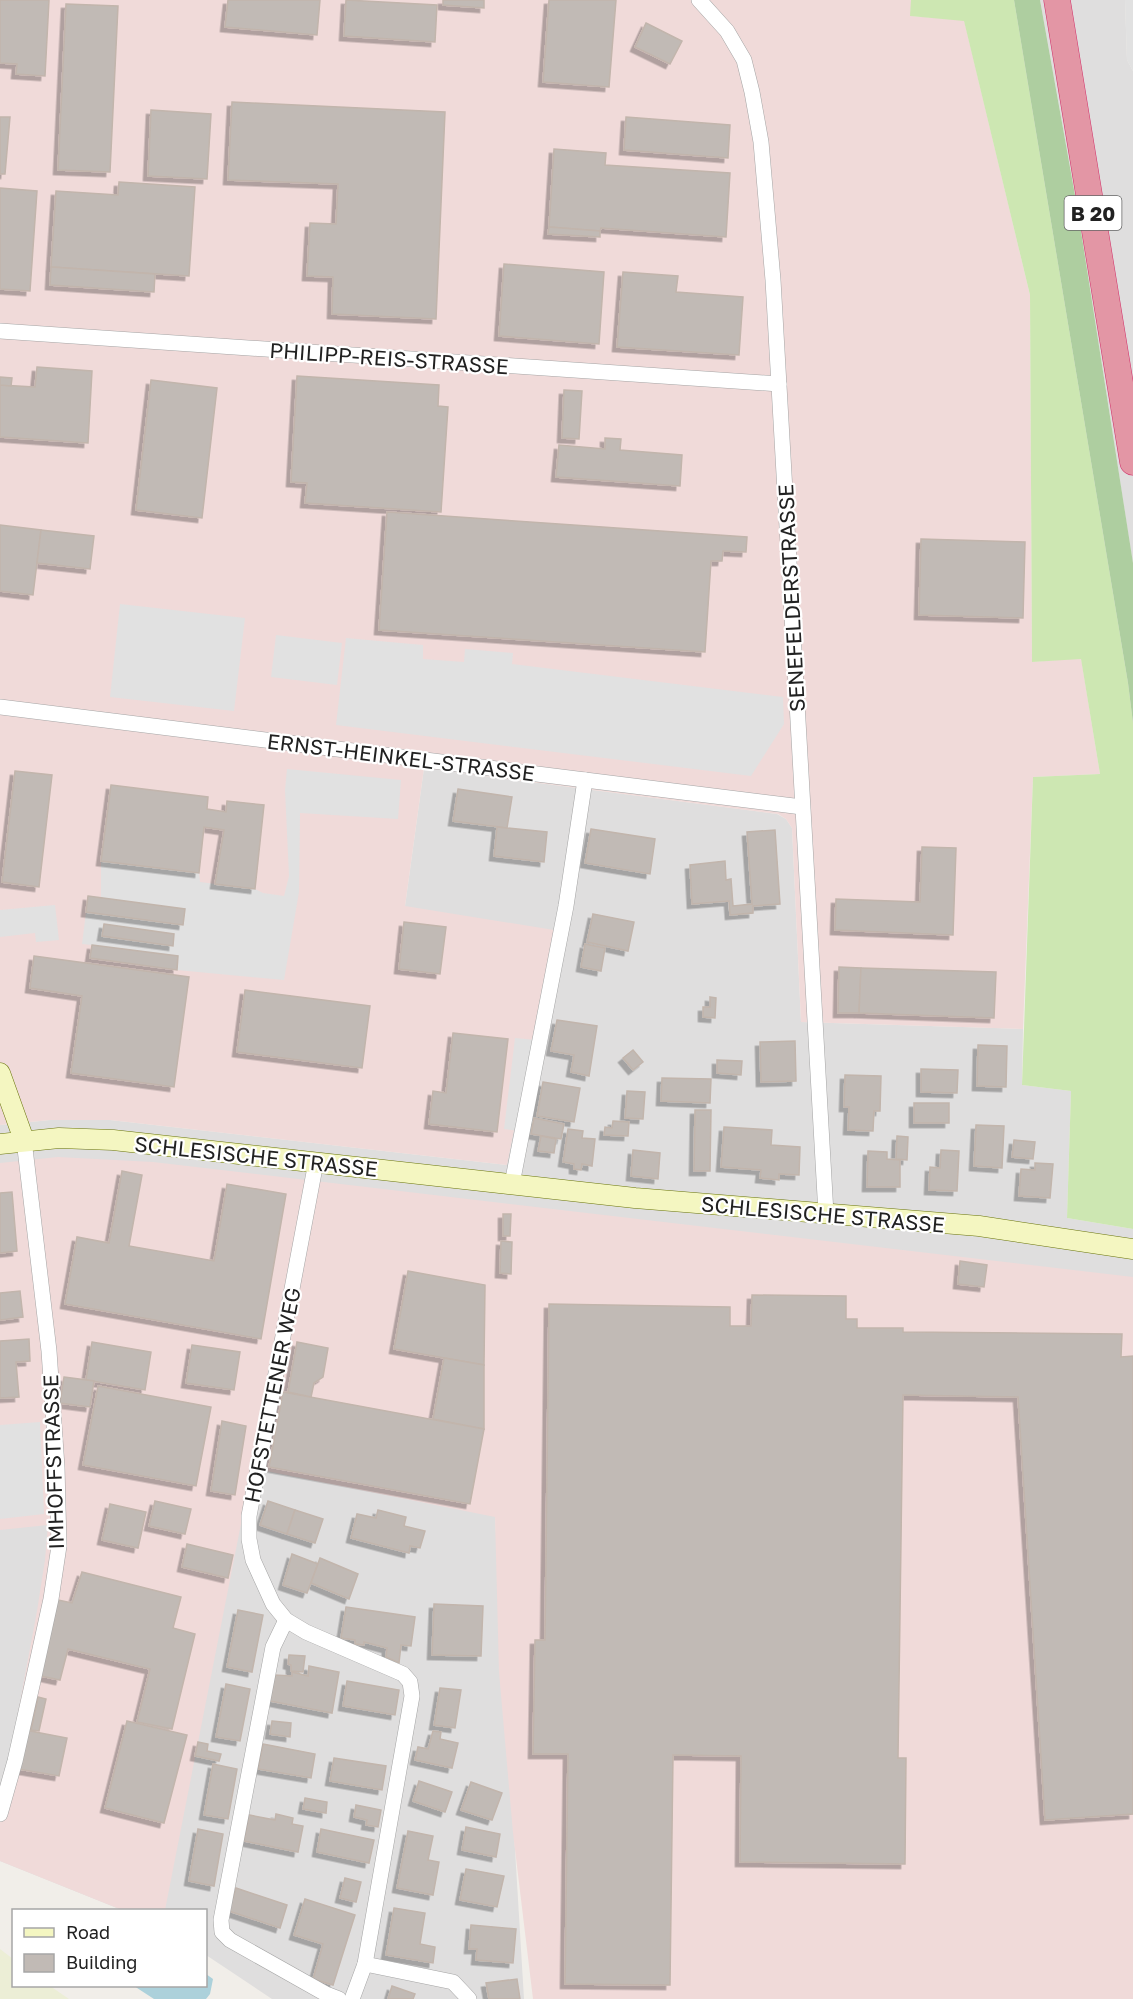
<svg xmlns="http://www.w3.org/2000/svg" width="1133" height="1999" font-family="'Golos Text',sans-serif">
<defs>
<filter id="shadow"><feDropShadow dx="-4.5" dy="4.5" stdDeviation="0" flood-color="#0004"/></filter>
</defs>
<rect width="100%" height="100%" fill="#f1eee9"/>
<!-- residential -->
<g fill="#dfdede">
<polygon points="1040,0 1125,0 1127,60 1133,71 1133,564 1078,212"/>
<polygon points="424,768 777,814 786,819 792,828 801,1022 1023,1029 1022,1085 1071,1091 1067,1218 1133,1229 1133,1280 495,1517 524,1999 272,1999 206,1955 206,1910 122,1910 0,1861 0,1125 50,1120 110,1120 507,1165 405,906"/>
</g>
<!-- commercial -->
<g fill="#f0dad9">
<polygon points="0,0 911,0 911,16 964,20 1030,295 1032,662 1081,658 1100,774 1033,777 1023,1029 801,1022 792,828 786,819 778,814 424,768 405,906 554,930 507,1165 110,1120 50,1120 0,1125"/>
<polygon points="58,1157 153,1162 1133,1277 1133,1999 533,1999 513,1833 499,1672 495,1517 252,1468 165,1910 122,1910 0,1861 0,1792 9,1761 37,1611 45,1560 48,1525 0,1530 0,1163"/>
</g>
<!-- farmland -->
<polygon fill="#eceed6" points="0,1949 13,1959 14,1986 50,1986 69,1999 0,1999"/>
<!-- grass -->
<polygon fill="#cde7b2" points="911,0 1014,0 1128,683 1133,723 1133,1229 1067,1218 1071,1091 1022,1085 1033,777 1100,774 1081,659 1032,662 1030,295 964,21 910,16"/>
<!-- forest -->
<polygon fill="#aecea0" points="1014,0 1040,0 1078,212 1133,563 1133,723 1128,683"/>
<!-- parking -->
<g fill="#e1e1e1">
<polygon points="1125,0 1133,0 1133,71 1127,60"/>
<polygon points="120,604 245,618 234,711 110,697"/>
<polygon points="276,635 342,643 337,685 271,677"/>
<polygon points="346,638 423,645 423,659 464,662 465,649 513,653 512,664 783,697 784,724 751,776 336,725"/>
<polygon points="287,769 401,780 398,819 300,813 299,892 284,980 177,970 90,958 92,945 82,944 88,896 101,897 101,861 199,873 200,882 255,889 263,893 284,896 289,876 285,790"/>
<polygon points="55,905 59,940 36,942 35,933 0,937 0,910"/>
<polygon points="515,1038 536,1040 518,1131 504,1129"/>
<polygon points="40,1422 44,1514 0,1519 0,1425"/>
</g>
<!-- water -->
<polygon fill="#acd1db" points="206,1974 213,1979 210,1994 206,1999 154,1999 134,1986 206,1986"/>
<!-- building -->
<g fill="#c1bab5" stroke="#c2b5ac" stroke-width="1.5" filter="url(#shadow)">
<polygon points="0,0 49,0 45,76 16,74 17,64 0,63"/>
<polygon points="228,0 320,0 317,35 225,27"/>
<polygon points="346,0 437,5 435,42 344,36"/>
<polygon points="443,0 484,0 484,8 443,5"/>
<polygon points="549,0 616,0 609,87 543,82"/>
<polygon points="66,4 118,6 110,172 58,170"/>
<polygon points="646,23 682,41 670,64 635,47"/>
<polygon points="232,102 445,112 436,319 332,314 333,277 307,276 310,223 336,224 338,184 228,180"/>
<polygon points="151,110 211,114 207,179 148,176"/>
<polygon points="0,117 10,117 5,174 0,174"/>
<polygon points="626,117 730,125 728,158 624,150"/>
<polygon points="554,149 606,153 605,165 730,173 726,237 601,228 600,231 549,227"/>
<polygon points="119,182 195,187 189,276 51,267 56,191 118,195"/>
<polygon points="0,188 37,191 30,291 0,289"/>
<polygon points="549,227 600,231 600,237 548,234"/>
<polygon points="504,264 604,272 599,344 499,336"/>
<polygon points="51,267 155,274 154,292 50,285"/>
<polygon points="623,272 678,276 676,292 743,297 739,355 617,347"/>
<polygon points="37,367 92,371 88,443 0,437 0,385 35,387"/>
<polygon points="297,376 439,385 438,406 448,407 441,512 305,503 307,483 291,482"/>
<polygon points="0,377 12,378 11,386 0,385"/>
<polygon points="151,380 217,388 202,518 136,510"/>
<polygon points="564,390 582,391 579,439 562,438"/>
<polygon points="605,438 621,439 620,450 682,455 680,486 556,477 559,445 605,449"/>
<polygon points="387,512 747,537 746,552 723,551 722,561 711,561 705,652 379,630"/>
<polygon points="0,525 41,530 33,595 0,591"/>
<polygon points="41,530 94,536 90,569 37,563"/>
<polygon points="921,539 1025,542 1023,618 919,615"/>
<polygon points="15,771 52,775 39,887 2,882"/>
<polygon points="111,785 208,797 207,809 226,812 227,801 264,805 255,889 215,884 224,830 204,827 199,873 101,861"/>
<polygon points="458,789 512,797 507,828 453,821"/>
<polygon points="497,827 547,832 544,862 494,856"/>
<polygon points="591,829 655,839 650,874 585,863"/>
<polygon points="775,830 780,904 753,906 753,913 730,915 729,901 692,904 690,865 725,861 726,880 731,879 733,906 752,904 747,832"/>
<polygon points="922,847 956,848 953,935 835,930 836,899 920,902"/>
<polygon points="88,896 185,909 183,925 86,912"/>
<polygon points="593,914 634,922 628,951 587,942"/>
<polygon points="404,922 446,927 440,974 399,969"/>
<polygon points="104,924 174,934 173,946 102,936"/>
<polygon points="585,944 605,948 601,971 581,967"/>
<polygon points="92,945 178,956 177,970 90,958"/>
<polygon points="34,956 189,977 174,1087 71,1073 82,996 30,988"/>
<polygon points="839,967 861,968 859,1013 838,1013"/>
<polygon points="861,968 996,972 994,1018 859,1013"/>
<polygon points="245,990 370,1006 362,1068 237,1052"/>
<polygon points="710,997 716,998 715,1018 703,1017 703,1007 710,1007"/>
<polygon points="557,1020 597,1026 589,1076 571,1072 574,1055 551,1051"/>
<polygon points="453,1033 508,1039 497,1132 429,1124 433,1091 446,1093"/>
<polygon points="795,1041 796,1081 761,1082 760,1042"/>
<polygon points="978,1045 1007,1046 1006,1087 977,1086"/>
<polygon points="633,1050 643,1062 633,1070 623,1058"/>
<polygon points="717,1060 742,1061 741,1075 717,1073"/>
<polygon points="921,1069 958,1070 957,1093 921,1092"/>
<polygon points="845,1075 881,1076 880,1111 874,1111 873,1131 848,1130 849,1107 844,1107"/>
<polygon points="662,1078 711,1079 710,1103 661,1101"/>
<polygon points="543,1082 580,1088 574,1122 537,1116"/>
<polygon points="627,1091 645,1092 643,1119 625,1118"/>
<rect x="914" y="1103" width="35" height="20"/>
<polygon points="695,1110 711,1110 710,1171 694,1171"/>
<polygon points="534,1118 564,1124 561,1139 531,1134"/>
<polygon points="613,1121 629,1122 628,1136 604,1135 605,1127 612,1128"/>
<polygon points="976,1125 1004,1126 1002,1168 974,1166"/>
<polygon points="724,1127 772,1130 771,1145 800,1147 799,1175 779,1174 779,1180 760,1178 761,1170 721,1167"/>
<polygon points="568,1129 583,1131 582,1138 595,1139 592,1166 582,1164 581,1170 574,1169 574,1164 563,1162"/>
<polygon points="541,1136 556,1139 554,1153 538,1151"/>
<polygon points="897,1136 908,1137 907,1160 896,1159"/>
<polygon points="1014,1140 1035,1142 1033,1159 1012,1157"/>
<polygon points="633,1150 660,1153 658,1179 631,1176"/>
<polygon points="941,1150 959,1151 957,1191 929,1190 930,1167 940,1168"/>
<polygon points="868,1151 887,1152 887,1159 900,1160 900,1187 867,1187"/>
<polygon points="1035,1163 1053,1164 1050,1198 1019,1196 1021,1169 1035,1170"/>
<polygon points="122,1171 142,1175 129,1246 214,1261 227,1184 286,1194 261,1339 65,1304 77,1237 109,1243"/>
<polygon points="12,1192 17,1251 0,1253 0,1193"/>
<polygon points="503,1214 511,1214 510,1236 503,1236"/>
<polygon points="501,1241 512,1242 511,1274 500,1273"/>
<polygon points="960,1261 987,1265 984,1287 958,1284"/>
<polygon points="408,1271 485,1285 484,1365 394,1349"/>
<polygon points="20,1291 23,1317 0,1320 0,1293"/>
<polygon points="752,1295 846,1296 846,1319 857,1319 857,1328 903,1328 903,1332 1122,1334 1121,1357 1133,1356 1133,1814 1045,1820 1018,1397 903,1395 898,1758 906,1758 905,1864 740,1862 741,1756 673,1755 670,1985 565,1984 568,1754 533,1754 535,1640 545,1640 549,1304 730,1307 730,1326 751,1326"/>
<polygon points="29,1339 30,1361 16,1362 19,1397 0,1398 0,1341"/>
<polygon points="92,1342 151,1352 145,1390 86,1380"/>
<polygon points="297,1342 328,1348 323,1377 314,1383 311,1397 288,1392"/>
<polygon points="192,1345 240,1352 234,1390 186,1383"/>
<polygon points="444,1358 484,1365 484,1429 433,1419"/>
<polygon points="64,1377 94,1381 90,1407 60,1403"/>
<polygon points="98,1386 211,1407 196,1486 83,1465"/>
<polygon points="283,1392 484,1429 470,1504 269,1467"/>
<polygon points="222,1421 246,1426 235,1495 211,1491"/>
<polygon points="155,1501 191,1509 185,1534 149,1526"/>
<polygon points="268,1501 295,1510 287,1534 260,1525"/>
<polygon points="110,1504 146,1512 138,1548 102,1540"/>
<polygon points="295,1510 323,1519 315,1543 287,1534"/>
<polygon points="378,1510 406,1517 404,1526 425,1531 420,1548 410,1546 409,1553 351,1538 357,1514 376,1518"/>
<polygon points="187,1544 233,1555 228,1578 182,1567"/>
<polygon points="292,1554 318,1564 307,1593 283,1585"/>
<polygon points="320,1558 358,1574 349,1599 311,1583"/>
<polygon points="82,1572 181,1597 173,1628 195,1634 172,1729 137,1722 150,1669 68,1649 60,1680 36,1675 53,1599 72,1603"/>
<polygon points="434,1604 483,1606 481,1656 432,1655"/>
<polygon points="346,1607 415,1617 411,1646 401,1645 399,1663 386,1657 387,1648 364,1642 364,1645 355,1644 355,1640 341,1638"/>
<polygon points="238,1610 263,1615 252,1672 227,1667"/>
<polygon points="289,1655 305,1656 303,1672 291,1671 291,1665 288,1664"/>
<polygon points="309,1666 339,1672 332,1713 270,1701 275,1675 292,1676 292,1672 308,1676"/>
<polygon points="347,1681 399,1690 395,1715 343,1706"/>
<polygon points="226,1684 250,1689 240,1741 216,1737"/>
<polygon points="440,1688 461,1690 455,1728 434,1725"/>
<polygon points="38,1697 46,1699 39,1731 31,1730"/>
<polygon points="127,1721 187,1735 164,1823 105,1808"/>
<polygon points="272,1721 291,1723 290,1737 270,1734"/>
<polygon points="25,1730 67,1738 59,1776 18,1769"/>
<polygon points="433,1731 441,1732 440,1739 458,1743 452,1768 415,1760 418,1747 428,1749"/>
<polygon points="198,1742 208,1744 207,1751 221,1754 219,1761 195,1756"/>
<polygon points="263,1744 315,1754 311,1778 258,1769"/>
<polygon points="334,1758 386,1766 382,1790 330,1781"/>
<polygon points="213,1764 237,1769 228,1819 204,1815"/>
<polygon points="419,1781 452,1792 445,1812 413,1801"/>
<polygon points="471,1782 502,1793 492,1820 461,1810"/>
<polygon points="305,1798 327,1802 326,1813 303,1809"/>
<polygon points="356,1805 381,1810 378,1827 366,1825 367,1820 354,1817"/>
<polygon points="276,1814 293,1818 292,1824 303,1826 298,1852 244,1841 249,1815 275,1820"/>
<polygon points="466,1827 500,1834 496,1857 462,1850"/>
<polygon points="198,1829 223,1834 214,1886 189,1881"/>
<polygon points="321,1829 374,1840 369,1863 317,1852"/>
<polygon points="408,1831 433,1836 428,1860 439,1862 433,1895 397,1888"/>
<polygon points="466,1869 504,1876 497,1907 460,1900"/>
<polygon points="345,1878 361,1882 356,1902 340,1898"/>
<polygon points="236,1888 287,1905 280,1928 229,1911"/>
<polygon points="305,1899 355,1915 333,1985 313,1979 323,1944 294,1935"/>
<polygon points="394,1908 425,1913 420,1944 435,1947 433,1963 386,1955"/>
<polygon points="471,1925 516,1929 513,1963 476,1960 477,1949 469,1949"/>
<polygon points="517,1979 520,1999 489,1999 486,1983"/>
<polygon points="392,1986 415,1994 413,1999 388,1999"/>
</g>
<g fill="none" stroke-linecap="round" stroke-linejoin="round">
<!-- street casing -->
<g stroke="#a5a5a5" stroke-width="16">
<g id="street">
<polyline points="699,0 727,31 744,60 752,92 761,142 773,280 826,1214"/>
<polyline points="0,331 779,384"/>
<polyline points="0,707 802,807"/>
<polyline points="316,1162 249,1516 249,1539 253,1560 273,1604 286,1620 306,1632 403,1674 410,1682 412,1696 365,1964 352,1999"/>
<polyline points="512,1184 566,906 585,780"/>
<polyline points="286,1620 273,1647 221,1920 222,1932 230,1940 326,1994 339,1999"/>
<polyline points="0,1814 15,1761 33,1681 51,1599 59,1546 57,1467 49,1351 24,1140"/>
<polyline points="365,1964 453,1982 469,1999"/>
</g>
</g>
<!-- secondary casing -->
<g stroke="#6a750c" stroke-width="21">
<g id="secondary">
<polyline points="0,1073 24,1140"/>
<polyline points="0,1144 59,1138 113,1140 635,1198 979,1226 1133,1249"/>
</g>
</g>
<!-- highway casing -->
<g stroke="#d1336b" stroke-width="27">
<polyline id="highway" points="1057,0 1133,462"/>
</g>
<!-- street -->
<use href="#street" stroke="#fff" stroke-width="15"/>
<!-- secondary -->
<use href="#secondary" stroke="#f4f6c1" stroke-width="20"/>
<!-- highway -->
<use href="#highway" stroke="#e396a5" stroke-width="26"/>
</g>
<g text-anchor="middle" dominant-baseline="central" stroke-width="4.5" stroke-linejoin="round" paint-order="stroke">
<!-- shield labels -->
<rect fill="#fff" stroke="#646464" stroke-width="1.5" x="1064.5" y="196" width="57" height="34" rx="4.5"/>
<g font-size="20" font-weight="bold" fill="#212121">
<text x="1093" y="213">B 20</text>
</g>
<!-- street labels -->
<g font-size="21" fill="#212121" stroke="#fff">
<text transform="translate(389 358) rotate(4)">PHILIPP-REIS-STRASSE</text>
<text transform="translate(791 598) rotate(-93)">SENEFELDERSTRASSE</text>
<text transform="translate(401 757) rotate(7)">ERNST-HEINKEL-STRASSE</text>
<text transform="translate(256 1156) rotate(6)">SCHLESISCHE STRASSE</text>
<text transform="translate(823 1214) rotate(5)">SCHLESISCHE STRASSE</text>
<text transform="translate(272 1395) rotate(-79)">HOFSTETTENER WEG</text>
<text transform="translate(53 1462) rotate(-92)">IMHOFFSTRASSE</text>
</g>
</g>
<!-- legend -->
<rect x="12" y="1909" width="195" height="78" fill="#ffffff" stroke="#a6a6a6" stroke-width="1.5"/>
<rect x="24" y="1928" width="30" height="9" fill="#f4f6c1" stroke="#a6a6a6" stroke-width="1.5"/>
<text x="66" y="1939" font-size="18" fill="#212121">Road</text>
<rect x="24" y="1954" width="30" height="18" fill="#c1bab5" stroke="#a6a6a6" stroke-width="1.5"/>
<text x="66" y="1969" font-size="18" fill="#212121">Building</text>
</svg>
